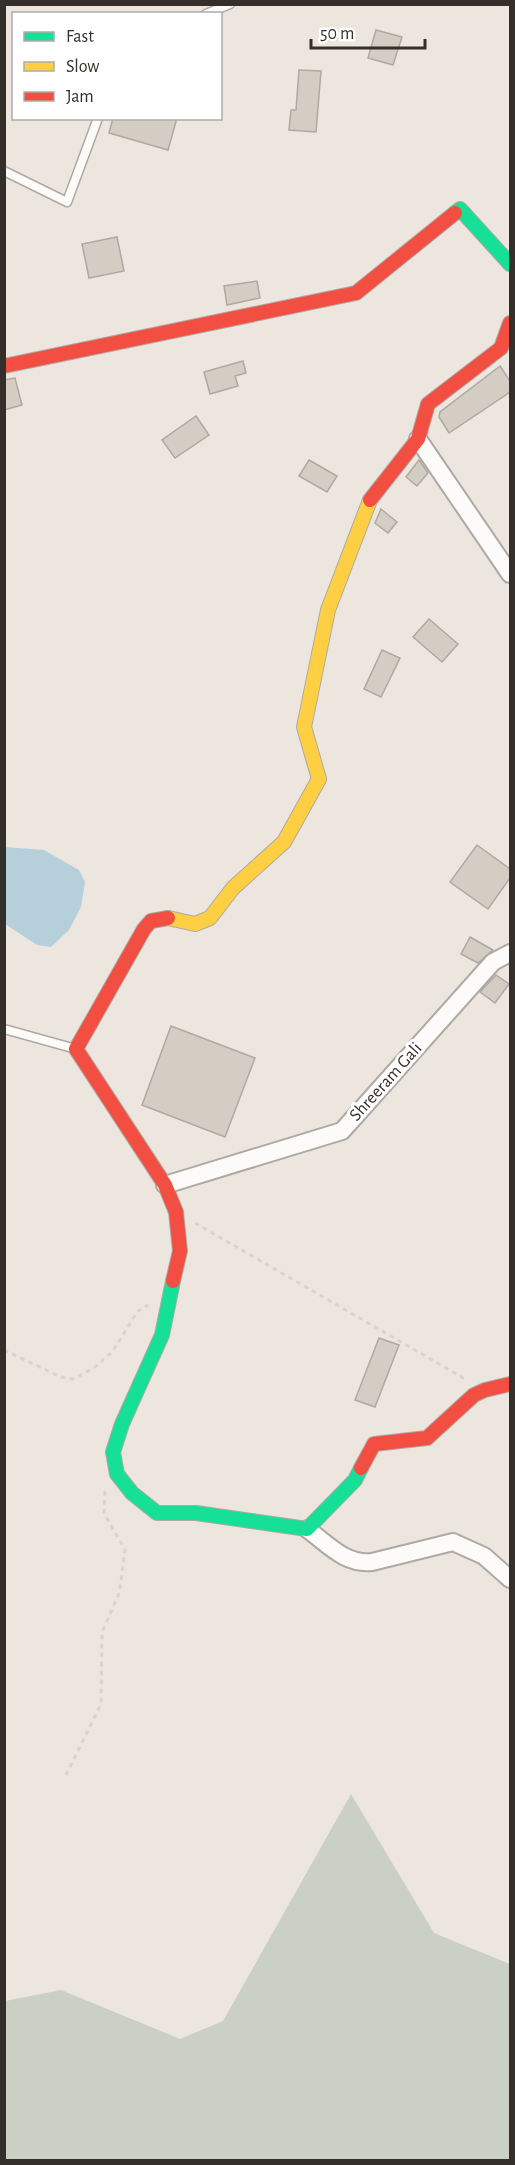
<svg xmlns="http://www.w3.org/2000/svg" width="515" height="2165" font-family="'Alegreya Sans',sans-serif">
<rect width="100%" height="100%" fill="#ece6df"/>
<!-- green -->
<polygon fill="#cad0c3" points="351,1794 434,1933 510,1964 510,2160 5,2160 5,2001 61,1990 180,2039 223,2021"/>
<!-- water -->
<polygon fill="#b6d0db" points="5,847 44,850 79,870 85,882 81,907 69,930 51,947 37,945 5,924"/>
<!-- building -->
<g fill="#d4cdc4" stroke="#ada9a3" stroke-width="1.5">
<polygon points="376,30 402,37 393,65 368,58"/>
<polygon points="299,70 321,71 316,132 289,130 291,110 296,110"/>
<polygon points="113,118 177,118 168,150 109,133"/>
<polygon points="117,237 124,271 89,278 82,244"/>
<polygon points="257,281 260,298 227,305 224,286"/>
<polygon points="243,361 246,373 235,376 238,386 210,394 204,372"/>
<polygon points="500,366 510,381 510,392 449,433 439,417 440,412"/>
<polygon points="15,378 22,405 4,410 4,380"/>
<polygon points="196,416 209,435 175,458 162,440"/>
<polygon points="309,460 337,476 327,492 299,476"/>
<polygon points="419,460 428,473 417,486 406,477"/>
<polygon points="381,509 397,522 388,533 375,523"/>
<polygon points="429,619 458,644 442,662 413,637"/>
<polygon points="382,650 400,658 381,697 364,689"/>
<polygon points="477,845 510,869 510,878 488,909 450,882"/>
<polygon points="470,937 493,950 478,963 461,954"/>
<polygon points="496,975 509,984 495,1003 480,992"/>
<polygon points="171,1026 255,1058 225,1137 142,1105"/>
<polygon points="379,1338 399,1345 375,1407 355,1400"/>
</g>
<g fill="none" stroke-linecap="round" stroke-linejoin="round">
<!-- lane casing -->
<g stroke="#aea9a3" stroke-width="11">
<g id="lane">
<polyline points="206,14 230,4"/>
<polyline points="4,171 67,202 98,118"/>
<polyline points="4,1029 76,1049"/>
</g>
</g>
<!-- street casing -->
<g stroke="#aea9a3" stroke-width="20">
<g id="street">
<polyline points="418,439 510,574"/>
<polyline points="165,1185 342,1131 493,962 510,953"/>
<path d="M307 1529C328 1544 345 1565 372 1562L453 1542 484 1556 510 1579"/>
</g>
</g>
<!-- fast casing -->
<g stroke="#aea9a3" stroke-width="16">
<g id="fast">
<polyline points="455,213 460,209 510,264"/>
<polyline points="173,1281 162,1335 122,1424 113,1452 117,1474 132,1493 157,1513 196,1513 307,1529 355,1480 361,1468"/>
</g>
</g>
<!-- slow casing -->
<g stroke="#aea9a3" stroke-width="16">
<polyline id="slow" points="168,918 195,924 210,918 233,888 284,842 319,779 304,727 328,610 370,500"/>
</g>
<!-- jam casing -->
<g stroke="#aea9a3" stroke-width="16">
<g id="jam">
<polyline points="4,366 356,293 455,213"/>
<polyline points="370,500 418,439 428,404 501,348 510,323"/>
<polyline points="168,918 151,921 144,929 76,1049 165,1185 176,1212 180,1251 173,1281"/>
<polyline points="361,1468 374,1444 427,1438 474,1395 485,1390 510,1384"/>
</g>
</g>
<!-- path -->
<g stroke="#d6d4d1" stroke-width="3" stroke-dasharray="4.5 4.5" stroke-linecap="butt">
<polyline points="195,1223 465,1379"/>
<polyline points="4,1350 61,1377 73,1379 94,1368 113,1351 137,1312 148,1305"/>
<polyline points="66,1775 101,1704 102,1632 118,1596 120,1587 125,1550 104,1513 105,1489"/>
</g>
<!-- lane -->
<use href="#lane" stroke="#fcfbfa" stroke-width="8"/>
<!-- street -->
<use href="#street" stroke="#fcfbfa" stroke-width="16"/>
<!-- fast -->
<use href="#fast" stroke="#16e098" stroke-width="14"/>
<!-- slow -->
<use href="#slow" stroke="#ffcf43" stroke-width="14"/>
<!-- jam -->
<use href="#jam" stroke="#f24e42" stroke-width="14"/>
</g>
<g text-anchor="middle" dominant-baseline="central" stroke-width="6" stroke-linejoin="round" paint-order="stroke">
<!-- street labels -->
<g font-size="18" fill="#342f2a" stroke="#fff">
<text transform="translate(386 1082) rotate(-48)">Shreeram Gali</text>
</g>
</g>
<!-- border -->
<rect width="515" height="2165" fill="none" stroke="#342f2a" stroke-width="12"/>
<!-- legend -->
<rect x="12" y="12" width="210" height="108" fill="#ffffff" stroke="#aeacaa" stroke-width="1.5"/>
<rect x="24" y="32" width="30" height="9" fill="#16e098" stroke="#aeacaa" stroke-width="1.5"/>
<text x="66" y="42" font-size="18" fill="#342f2a">Fast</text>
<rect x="24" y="62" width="30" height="9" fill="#ffcf43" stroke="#aeacaa" stroke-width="1.5"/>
<text x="66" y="72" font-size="18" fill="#342f2a">Slow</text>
<rect x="24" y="92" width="30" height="9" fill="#f24e42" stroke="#aeacaa" stroke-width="1.5"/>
<text x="66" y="102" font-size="18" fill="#342f2a">Jam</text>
<!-- scale -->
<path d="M311 39v9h114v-9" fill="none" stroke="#342f2a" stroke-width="3"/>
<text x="320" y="39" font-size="18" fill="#342f2a" stroke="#ffffff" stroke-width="4.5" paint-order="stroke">50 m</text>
</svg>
